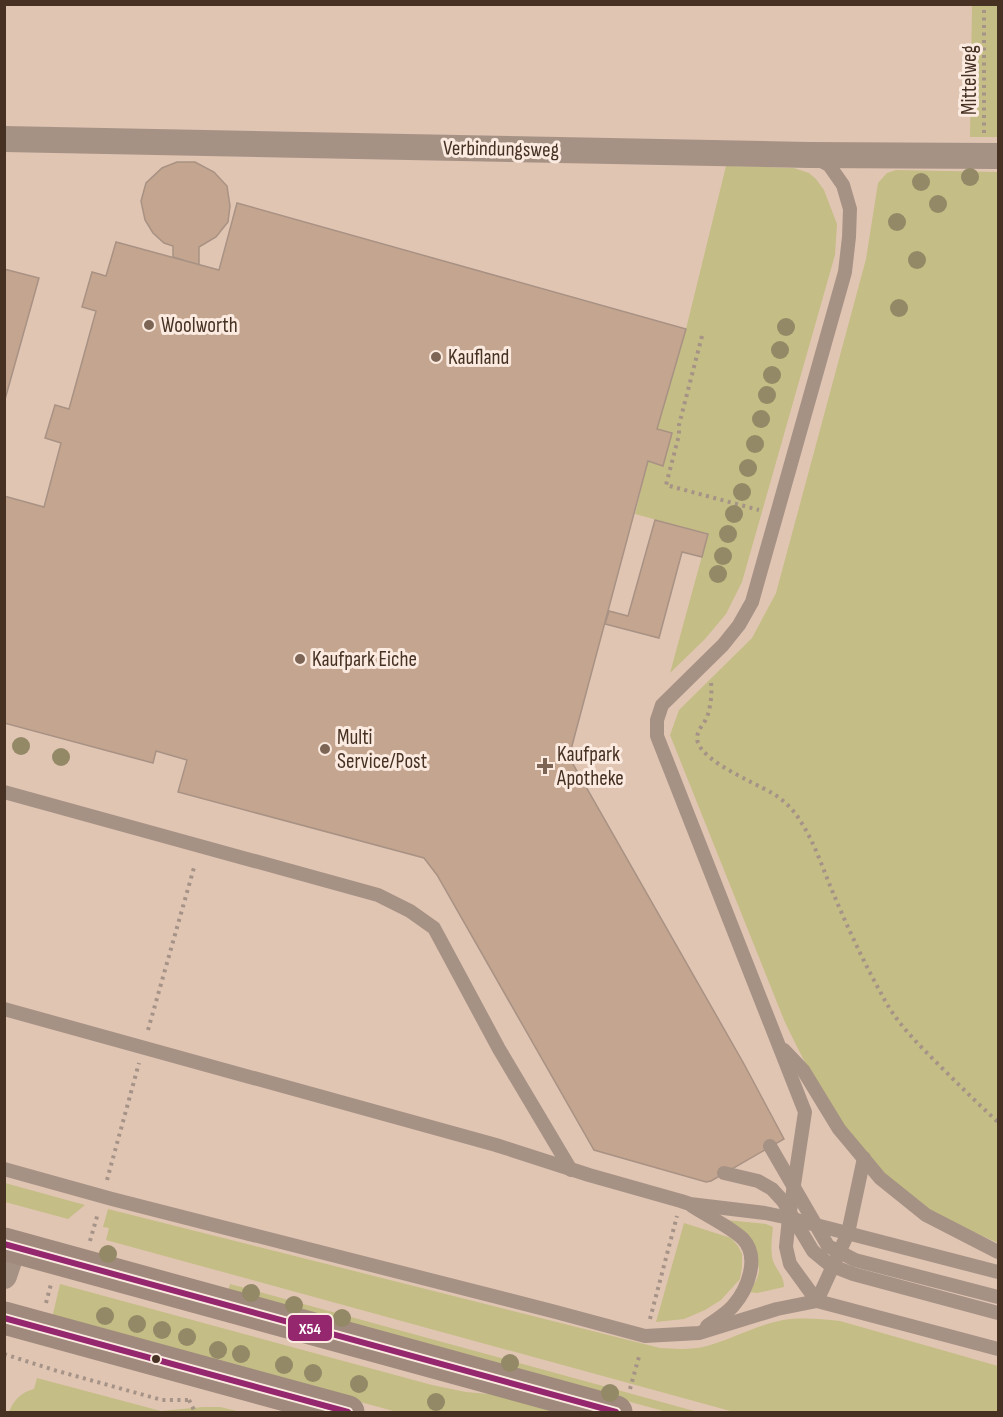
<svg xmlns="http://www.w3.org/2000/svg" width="1003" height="1417" font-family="'Sofia Sans Condensed',sans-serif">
<rect width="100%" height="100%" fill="#e1c5b3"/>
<!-- green -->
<g fill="#c4bd85">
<polygon points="972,5 998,5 998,137 970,137"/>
<polygon points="726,166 794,168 809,173 816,179 824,190 837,224 835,255 742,582 726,614 705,639 670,673 708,534 635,514 648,461 663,465 672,434 657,429 686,329"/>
<path d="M896 170 998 172V1243C977 1233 953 1224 933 1212 926 1208 920 1203 914 1198 855 1154 815 1086 784 1020L670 735 679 710 752 638 776 593 866 259 878 183 887 173Z"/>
<polygon points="4,1183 5,1183 85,1205 68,1219 5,1202"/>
<path d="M108 1209 660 1348C675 1349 692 1350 707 1346 733 1339 757 1325 783 1320 802 1317 821 1319 840 1321L998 1366V1412H734L106 1240 109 1228 103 1227Z"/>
<path d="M726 1220 766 1224 773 1227C772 1238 770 1250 773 1261 777 1271 784 1276 784 1287L757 1293 749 1292C753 1286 758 1279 759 1271 760 1256 736 1232 726 1220Z"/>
<polygon points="684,1223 731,1238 738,1246 742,1254 742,1266 740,1279 721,1300 705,1310 684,1319 656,1322"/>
<polygon points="60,1284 432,1385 466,1392 500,1395 565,1412 397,1412 52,1318"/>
<polygon points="230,1284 698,1412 667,1412 228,1292"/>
<path d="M37 1378 161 1411 203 1407H220L241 1412H9C13 1401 21 1392 34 1389Z"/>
</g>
<!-- building -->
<g fill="#c4a58f" stroke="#a89284" stroke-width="1.5">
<polygon points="177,162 195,162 214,172 227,186 230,206 228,222 216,237 199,247 199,265 173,257 173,246 164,243 153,233 145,220 141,201 146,183 162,168"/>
<polygon points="237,203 686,329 657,429 672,433 663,466 648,461 569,757 744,1064 784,1139 711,1181 706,1182 594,1150 437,875 424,858 178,792 187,760 156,751 153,763 4,723 4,496 44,507 61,443 45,438 55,405 69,409 96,311 82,307 92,272 106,276 116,242 219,270"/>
<polygon points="4,269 39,278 4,403"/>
<polygon points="655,520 708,534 702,557 682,552 659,638 605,624 609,611 628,616"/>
</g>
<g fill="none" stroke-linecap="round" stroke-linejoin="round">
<!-- path -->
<g stroke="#a59387" stroke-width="4" stroke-dasharray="3 4.5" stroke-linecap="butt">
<polyline points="984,133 984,4"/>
<polyline points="702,336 679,425 679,435 666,485 759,510"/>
<path d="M711 683C712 693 711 704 708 714 705 725 694 731 698 743 706 763 753 782 772 793 784 800 794 810 801 822 814 842 822 866 831 888 846 924 863 961 882 995 895 1021 916 1042 936 1062 957 1083 977 1103 998 1122"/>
<polyline points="148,1030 195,864"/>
<polyline points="107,1180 139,1063"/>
<polyline points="90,1241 98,1213"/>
<polyline points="46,1303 51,1284"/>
<polyline points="650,1319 677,1216"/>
<polyline points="4,1354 54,1370 162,1400 192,1400"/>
<polyline points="630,1389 640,1353"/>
<polyline points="189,1400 195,1412"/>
</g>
<!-- lane -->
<g stroke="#a69285" stroke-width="14">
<polyline points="816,158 829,165 843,185 850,209 849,237 845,272 752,602 739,625 723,645 662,705 657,720 657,736 805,1112 789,1218 786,1247 790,1264 817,1301 848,1233 864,1158"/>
<polyline points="4,792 378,895 410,911 434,928 499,1049 571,1170"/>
<polyline points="4,1009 496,1145 589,1175 681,1201 690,1204 765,1213 789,1218 998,1272"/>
<polyline points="784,1050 803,1070 839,1129 880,1178 926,1215 998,1252"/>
<polyline points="4,1169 112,1199 552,1311 645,1336 699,1333 777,1309 817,1301 998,1349"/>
<path d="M692 1206C707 1216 731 1227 743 1239 760 1257 748 1289 733 1306 726 1314 716 1320 707 1326"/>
</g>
<!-- street -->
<g stroke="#a69285" stroke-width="26">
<polyline points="4,139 809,155 998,156"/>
<polyline points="4,1276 14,1246"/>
</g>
<!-- primary -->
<g stroke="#a08a7d" stroke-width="33">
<polyline points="4,1244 616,1412"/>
<polyline points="4,1318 348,1412"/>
</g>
<!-- lane-bridge -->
<g stroke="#a69285" stroke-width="14">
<polyline points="770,1146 828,1246 855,1260 998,1297"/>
<polyline points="724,1173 758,1181 772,1189 783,1201 813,1251 830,1265 853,1274 998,1313"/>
</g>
<!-- bus-1 casing -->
<g stroke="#fbeae0" stroke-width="10">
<g id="bus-1">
<polyline points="4,1244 616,1412"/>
<polyline points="4,1318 348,1412"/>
</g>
</g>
<!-- bus-1 -->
<use href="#bus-1" stroke="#95276e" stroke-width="6"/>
</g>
<!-- trees -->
<g fill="#938967">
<circle cx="970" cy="177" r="9"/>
<circle cx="921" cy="182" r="9"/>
<circle cx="938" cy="204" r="9"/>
<circle cx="897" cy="222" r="9"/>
<circle cx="917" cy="260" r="9"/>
<circle cx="899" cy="308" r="9"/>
<circle cx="786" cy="327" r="9"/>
<circle cx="780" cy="350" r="9"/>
<circle cx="772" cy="375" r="9"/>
<circle cx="767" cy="395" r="9"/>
<circle cx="761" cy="419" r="9"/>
<circle cx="755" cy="444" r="9"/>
<circle cx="748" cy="468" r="9"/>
<circle cx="742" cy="492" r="9"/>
<circle cx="734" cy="514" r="9"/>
<circle cx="728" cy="534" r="9"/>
<circle cx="723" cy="556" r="9"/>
<circle cx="718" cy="574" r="9"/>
<circle cx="21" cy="746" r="9"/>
<circle cx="61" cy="757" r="9"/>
<circle cx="108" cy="1254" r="9"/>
<circle cx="251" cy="1293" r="9"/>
<circle cx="294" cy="1305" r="9"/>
<circle cx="105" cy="1316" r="9"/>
<circle cx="342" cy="1318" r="9"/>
<circle cx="137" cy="1324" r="9"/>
<circle cx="162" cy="1330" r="9"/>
<circle cx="187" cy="1337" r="9"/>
<circle cx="218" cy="1350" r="9"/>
<circle cx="241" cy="1354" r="9"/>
<circle cx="510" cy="1363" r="9"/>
<circle cx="284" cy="1365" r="9"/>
<circle cx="313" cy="1373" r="9"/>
<circle cx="359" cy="1384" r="9"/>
<circle cx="610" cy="1393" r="9"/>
<circle cx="436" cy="1402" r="9"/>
</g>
<!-- markers -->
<g fill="#7c6555" stroke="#fbeae0" stroke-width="2">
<circle cx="149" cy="325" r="6"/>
<circle cx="436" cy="357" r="6"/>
<circle cx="300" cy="659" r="6"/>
<circle cx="325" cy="749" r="6"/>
<path d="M542 757h6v6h6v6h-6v6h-6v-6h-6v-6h6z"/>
</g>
<circle fill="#463123" stroke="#fbeae0" stroke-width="2" cx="156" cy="1359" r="5"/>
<g text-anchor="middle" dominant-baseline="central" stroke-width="6" stroke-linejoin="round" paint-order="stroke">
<!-- street labels -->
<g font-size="21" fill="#463123" stroke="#fbeae0">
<text transform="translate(969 80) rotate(-90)">Mittelweg</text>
<text transform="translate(501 149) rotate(1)">Verbindungsweg</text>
</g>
<!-- poi labels -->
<g font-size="21" fill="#463123" stroke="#fbeae0" text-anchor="start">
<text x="161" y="325">Woolworth</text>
<text x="448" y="357">Kaufland</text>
<text x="312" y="659">Kaufpark Eiche</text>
<text x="337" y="737">Multi<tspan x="337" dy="24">Service/Post</tspan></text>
<text x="557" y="754">Kaufpark<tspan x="557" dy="24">Apotheke</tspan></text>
</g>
</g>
<rect stroke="#fbeae0" stroke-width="2" x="287" y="1314" width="46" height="28" rx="6" fill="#95276e"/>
<g font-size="16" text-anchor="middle" font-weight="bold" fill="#fff">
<text x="310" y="1334">X54</text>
</g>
<!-- border -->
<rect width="1003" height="1417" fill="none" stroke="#463123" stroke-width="12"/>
</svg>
